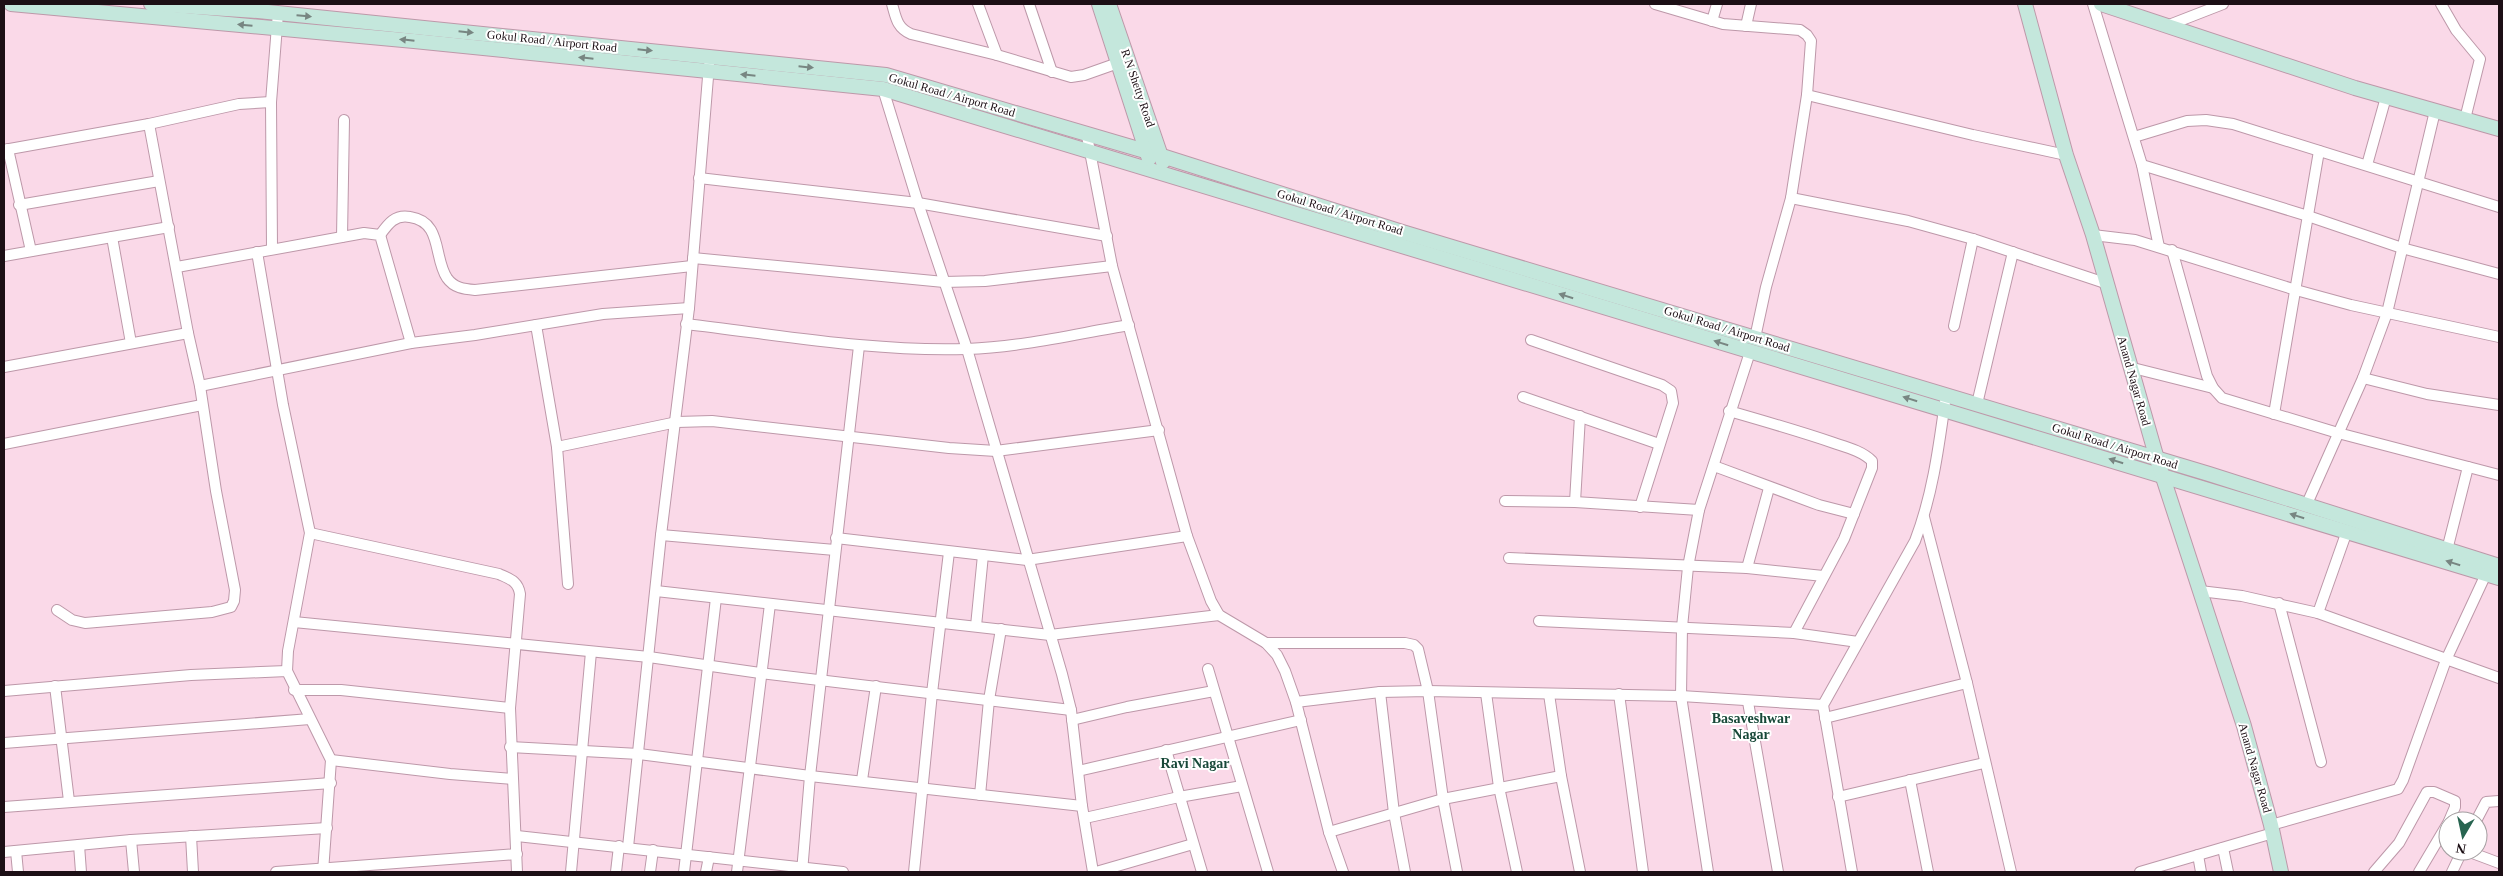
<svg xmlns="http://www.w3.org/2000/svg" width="2503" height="876" font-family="Georgia,serif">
<rect width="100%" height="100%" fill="#fad9e8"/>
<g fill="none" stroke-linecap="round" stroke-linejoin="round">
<!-- street casing -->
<g stroke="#bd98a9" stroke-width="12">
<g id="street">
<path d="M892 4C896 18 897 28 911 34L997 55 1071 77 1084 75 1118 63"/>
<polyline points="978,4 997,55"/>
<polyline points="1029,4 1052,72"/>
<polyline points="1655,4 1723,24 1800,30 1807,35 1811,41 1807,95 1791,198 1766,287 1755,338"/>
<polyline points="2093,4 2142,165 2159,247"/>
<polyline points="2441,4 2456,30 2480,59 2465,119"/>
<polyline points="1712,21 1717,4"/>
<polyline points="2169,25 2223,4"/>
<polyline points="1746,26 1751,4"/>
<polyline points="883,89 918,203 967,349 1062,674 1071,710 1082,806 1093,872"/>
<polyline points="1807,95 1973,135 2066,155"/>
<polyline points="1087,136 1112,266 1187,536 1211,601 1219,615 1266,643 1277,655 1285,671 1296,702 1329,832 1343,872"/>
<polyline points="2134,137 2187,121 2206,120 2233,124 2499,207"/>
<polyline points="8,149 31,251"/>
<polyline points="4,150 149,124 239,104 271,102"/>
<polyline points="2142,165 2308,216 2402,248 2499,274"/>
<polyline points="2367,165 2386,97"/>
<polyline points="699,178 918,203 1107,236"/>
<polyline points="1791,198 1908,221 1973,239 2105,283"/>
<polyline points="19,205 159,181"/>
<path d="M380 235C388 224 395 214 410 217 443 222 433 257 447 278 454 288 464 289 475 290L692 266"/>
<polyline points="2093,235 2135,240 2296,290 2351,305 2499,337"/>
<polyline points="112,237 131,343"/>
<polyline points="342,237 344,120"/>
<polyline points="272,249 271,102 278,13"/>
<polyline points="2172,250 2207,376 2213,388 2222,398 2338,433 2499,475"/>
<polyline points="257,252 283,405 310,533 288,651 287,671"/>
<polyline points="4,256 169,227"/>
<polyline points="693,258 944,282 985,281 1112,266"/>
<polyline points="177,267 364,233 380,235 411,343"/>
<path d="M686 324C780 335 873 352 967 349 1022 347 1075 334 1129 325"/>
<polyline points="536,325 557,447 568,584"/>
<polyline points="1954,326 1973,239"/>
<polyline points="1531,340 1662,385 1671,391 1673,403 1640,507"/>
<polyline points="4,367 188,333"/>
<polyline points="2129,367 2213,388"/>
<polyline points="2363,378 2427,394 2499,405"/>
<polyline points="200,386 411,343 475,335 603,314 689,308"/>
<polyline points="1523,397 1659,444"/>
<polyline points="1977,404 2013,252"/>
<path d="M1729 411C1764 421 1799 431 1834 443 1846 447 1862 451 1872 461V468L1844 539 1794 633"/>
<polyline points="2274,414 2319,151"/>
<polyline points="4,444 202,405"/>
<polyline points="557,447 677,422 712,421 949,448 996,451 1159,430"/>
<polyline points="1714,466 1819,505 1854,514"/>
<polyline points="1505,501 1575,502 1699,510"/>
<polyline points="1575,502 1580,416"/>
<polyline points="2306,506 2363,378 2387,313 2435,111"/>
<polyline points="1924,517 1967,683 2011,872"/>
<path d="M310 533 499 574C510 579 518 581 520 594L510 708 517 872"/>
<polyline points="661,535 835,550"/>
<polyline points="836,538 1027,560 1187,536"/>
<polyline points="2447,550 2468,467"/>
<polyline points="1509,558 1747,568 1823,576"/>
<polyline points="1747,568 1769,488"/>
<polyline points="656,591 1050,635 1219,615"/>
<polyline points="2200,591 2242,596 2318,613 2499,678"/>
<polyline points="2279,603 2321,762"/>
<polyline points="57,610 72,620 85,623 212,612 231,607 234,601 235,590 216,491 200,386 188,333 149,124"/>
<polyline points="2318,613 2347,531"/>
<polyline points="1539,621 1794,633 1858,642"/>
<polyline points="294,622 649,657 760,673 1071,710"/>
<polyline points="976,626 983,555"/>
<polyline points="1266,643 1405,643 1414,645 1418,649 1428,691 1443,799 1457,872"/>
<polyline points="1208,669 1268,872"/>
<polyline points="55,686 69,801"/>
<polyline points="294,690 341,690 510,708"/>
<polyline points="4,691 191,675 287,671 331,760 323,872"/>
<polyline points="1380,692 1394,813 1405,872"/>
<polyline points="1486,693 1499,787 1517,872"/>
<polyline points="1549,694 1561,776 1580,872"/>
<polyline points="1619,694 1643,872"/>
<polyline points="1296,702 1380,692 1428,691 1681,696 1823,705"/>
<polyline points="1748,702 1778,872"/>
<polyline points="1825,718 1967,683"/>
<polyline points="1072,720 1127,707 1214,691"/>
<polyline points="4,743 310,719"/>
<polyline points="510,747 639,754 810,776 1082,806"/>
<polyline points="1166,750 1202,872"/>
<polyline points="331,760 450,774 512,779"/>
<polyline points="1078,771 1301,720"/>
<polyline points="862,780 876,686"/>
<polyline points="1910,780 1928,872"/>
<polyline points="980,795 989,700 1001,629"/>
<polyline points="1838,797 1984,763"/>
<polyline points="4,807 331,783"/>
<polyline points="1085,818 1179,797 1242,786"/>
<polyline points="2476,821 2486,802 2499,801"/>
<polyline points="2271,825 2398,789 2403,780 2446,660 2486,574"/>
<polyline points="1329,832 1443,799 1561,776"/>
<polyline points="191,836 193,872"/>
<polyline points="517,836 843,872"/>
<polyline points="131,840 134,872"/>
<polyline points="79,845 81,872"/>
<polyline points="628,847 661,535 689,308 709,65"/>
<polyline points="2223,848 2228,872"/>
<polyline points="16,851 18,872"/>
<polyline points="2467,851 2499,863"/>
<polyline points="4,852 131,840 327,828"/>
<polyline points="2198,855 2201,872"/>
<polyline points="276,872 517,854"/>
<polyline points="571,872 591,652"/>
<polyline points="616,872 619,846"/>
<polyline points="650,872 653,850"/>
<polyline points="684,872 716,598"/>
<polyline points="706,872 709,857"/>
<polyline points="737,872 770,604"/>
<polyline points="802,872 810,776 859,346"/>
<polyline points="914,872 932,693 949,552"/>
<polyline points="1096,872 1193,844"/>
<polyline points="1708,872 1681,696 1682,627 1688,567 1699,510 1750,352"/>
<path d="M1852 872 1823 705 1915 541C1933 494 1939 445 1946 395"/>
<polyline points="2140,872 2273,833"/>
<polyline points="2374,872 2399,843 2427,792 2434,792 2455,801 2455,807 2449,821"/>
<polyline points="2419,872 2448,823"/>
<polyline points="2452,872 2462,851"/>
</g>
</g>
<!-- secondary casing -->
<g stroke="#bd98a9" stroke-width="16">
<g id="secondary">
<polyline points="11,4 414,41 883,89 2499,578"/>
<polyline points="151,4 258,11 886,75 1162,156 1402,232 2209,474 2499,566"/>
<polyline points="1099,4 1149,159"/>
<polyline points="1109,4 1163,162"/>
<polyline points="2025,4 2066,155 2093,235 2157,459 2244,726 2271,825 2281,872"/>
<polyline points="2101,4 2355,88 2499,129"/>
</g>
</g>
<!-- street -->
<use href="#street" stroke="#fff" stroke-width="10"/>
<!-- secondary -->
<use href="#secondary" stroke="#c4e7dc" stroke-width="14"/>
</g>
<!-- one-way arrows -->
<defs><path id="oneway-solid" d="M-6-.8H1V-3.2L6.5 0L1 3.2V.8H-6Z" transform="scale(1.25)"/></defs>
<g fill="#788682">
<use href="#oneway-solid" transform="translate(304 16) rotate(5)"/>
<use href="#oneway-solid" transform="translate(245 25) rotate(-175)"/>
<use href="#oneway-solid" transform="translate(466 32) rotate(6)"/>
<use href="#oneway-solid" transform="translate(407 40) rotate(-174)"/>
<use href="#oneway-solid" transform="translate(645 50) rotate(6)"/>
<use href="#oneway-solid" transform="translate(586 58) rotate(-174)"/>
<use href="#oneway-solid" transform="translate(806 67) rotate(6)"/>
<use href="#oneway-solid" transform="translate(748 75) rotate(-174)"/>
<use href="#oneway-solid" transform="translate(1566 296) rotate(-163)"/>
<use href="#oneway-solid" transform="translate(1721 343) rotate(-163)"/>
<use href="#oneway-solid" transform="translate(1910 399) rotate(-163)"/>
<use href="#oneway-solid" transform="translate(2116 461) rotate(-163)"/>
<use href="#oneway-solid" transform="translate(2297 516) rotate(-163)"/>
<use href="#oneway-solid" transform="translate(2453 563) rotate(-163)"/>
</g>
<g text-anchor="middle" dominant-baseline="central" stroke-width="4" stroke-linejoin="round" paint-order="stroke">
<!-- street labels -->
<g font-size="12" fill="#1c0f15" stroke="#fff">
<text transform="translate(552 41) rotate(6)">Gokul Road / Airport Road</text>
<text transform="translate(1138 88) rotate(71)">R N Shetty Road</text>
<text transform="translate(952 95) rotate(16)">Gokul Road / Airport Road</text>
<text transform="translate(1340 212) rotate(17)">Gokul Road / Airport Road</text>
<text transform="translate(1727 329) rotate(17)">Gokul Road / Airport Road</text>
<text transform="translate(2134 381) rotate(74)">Anand Nagar Road</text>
<text transform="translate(2115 446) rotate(17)">Gokul Road / Airport Road</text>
<text transform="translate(2255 768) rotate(74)">Anand Nagar Road</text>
</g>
<!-- neighbourhood labels -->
<g font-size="14" font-weight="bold" fill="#174838" stroke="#fff">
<text x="1751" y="718">Basaveshwar<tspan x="1751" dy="16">Nagar</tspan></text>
<text x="1195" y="763">Ravi Nagar</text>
</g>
</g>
<!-- border -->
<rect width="2503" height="876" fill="none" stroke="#1c0f15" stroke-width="10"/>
<!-- north arrow -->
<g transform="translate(2463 836) rotate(189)"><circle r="24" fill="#ffffff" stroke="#a49fa1"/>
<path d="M0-4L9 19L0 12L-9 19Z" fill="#276450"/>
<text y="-8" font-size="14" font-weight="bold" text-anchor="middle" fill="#1c0f15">N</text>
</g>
</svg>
